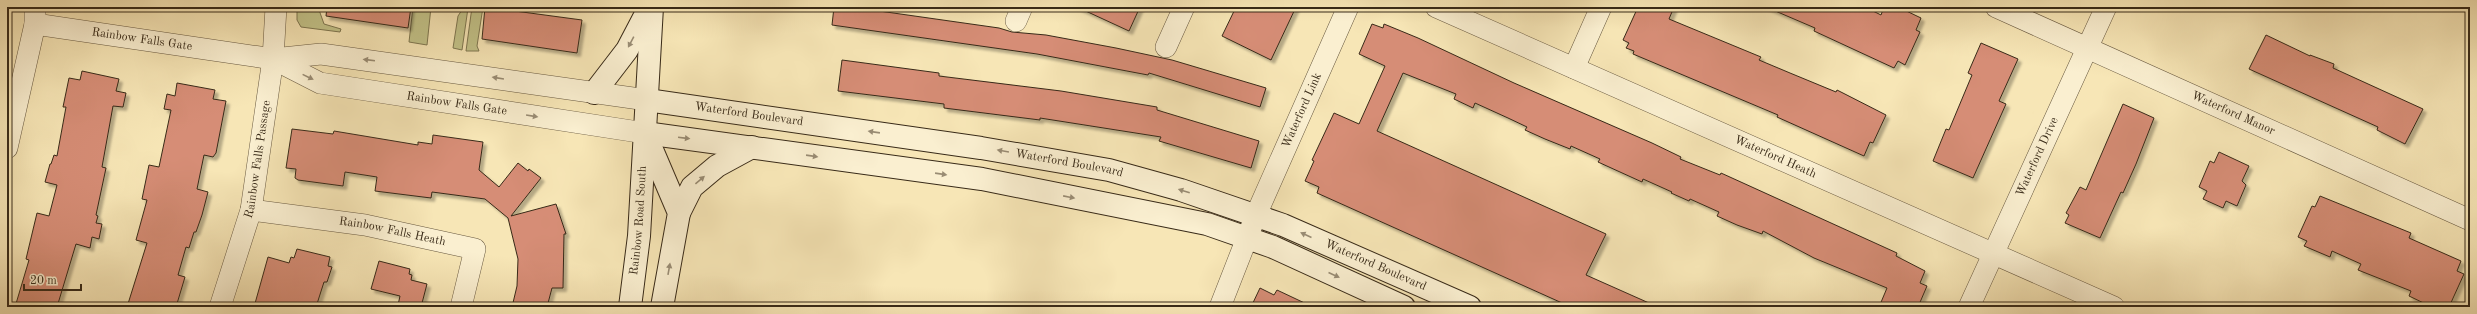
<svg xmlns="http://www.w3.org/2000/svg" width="2477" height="314" font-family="'Old Standard TT',serif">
<defs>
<filter id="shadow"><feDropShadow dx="3.5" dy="3.5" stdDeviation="1" flood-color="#0004"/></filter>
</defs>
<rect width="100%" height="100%" fill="#f7e6b6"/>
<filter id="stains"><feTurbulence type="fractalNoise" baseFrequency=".005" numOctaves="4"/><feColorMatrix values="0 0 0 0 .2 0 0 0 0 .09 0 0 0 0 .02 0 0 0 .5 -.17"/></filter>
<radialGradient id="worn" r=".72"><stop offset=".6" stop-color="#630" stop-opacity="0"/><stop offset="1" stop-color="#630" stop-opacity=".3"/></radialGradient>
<!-- green -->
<g fill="#c3c389" stroke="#7e7650">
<polygon points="297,7 318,7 324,24 341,29 340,32 301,27 297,20"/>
<polygon points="413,7 431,7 427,45 409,42"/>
<polygon points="464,7 468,8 462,50 453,48 458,16"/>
<polygon points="472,7 483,7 477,46 479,51 466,51"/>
</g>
<!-- building -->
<g fill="#d68d76" stroke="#382a18" filter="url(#shadow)">
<polygon points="327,7 411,7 408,28 326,16"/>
<polygon points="485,7 582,20 577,53 482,39"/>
<polygon points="834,7 851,7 999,28 1012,32 1046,35 1116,48 1172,60 1266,88 1260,107 1149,73 1148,75 1037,54 832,25"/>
<polygon points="1077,7 1140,7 1129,31"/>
<polygon points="1236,7 1296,7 1271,60 1222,36"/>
<polygon points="1638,7 1674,7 1669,19 1761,57 1759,60 1790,73 1836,92 1837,90 1886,115 1873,143 1870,142 1864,156 1777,117 1778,115 1633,54 1634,51 1626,48 1629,43 1623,40"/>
<polygon points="1766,7 1865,7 1881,15 1884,7 1898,7 1921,18 1916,30 1920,32 1905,65 1898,61 1894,68 1814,31 1815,28"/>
<polygon points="1372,24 1383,28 1384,24 1418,38 1514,83 1652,143 1681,157 1680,159 1720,175 1721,173 1897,253 1896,256 1925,271 1920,283 1927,286 1918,307 1879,307 1887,288 1814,258 1763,231 1762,234 1737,225 1717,216 1719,212 1690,199 1689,201 1671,193 1672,192 1643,179 1642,182 1598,162 1600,159 1571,146 1570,149 1545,139 1525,130 1527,127 1508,118 1475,103 1473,108 1454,99 1456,94 1403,73 1377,131 1606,234 1586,275 1658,307 1571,307 1317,193 1319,187 1305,181 1314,161 1312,160 1334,113 1359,124 1385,66 1359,54"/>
<polygon points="2266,35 2310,56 2310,55 2334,64 2333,68 2423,109 2405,144 2377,130 2378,127 2249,69"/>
<polygon points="1981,43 2018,59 1999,101 2006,104 1973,178 1933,161 1946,129 1949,130 1972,75 1968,73"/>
<polygon points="842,60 939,73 939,76 1061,91 1157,107 1157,110 1259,141 1251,168 1159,141 1161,137 1040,118 1040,120 944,108 944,104 838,91"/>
<polygon points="82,71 119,79 116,91 126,93 123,107 113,106 102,167 106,168 96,215 98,216 96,223 102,224 99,239 92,237 90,248 76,244 57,307 15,307 29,260 26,259 37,213 49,216 57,185 45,182 50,164 51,164 54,155 57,156 66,107 63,107 69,78 80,80"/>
<polygon points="177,83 215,90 213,99 226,101 216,153 213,157 204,155 197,189 208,192 202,215 196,232 194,232 189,248 186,247 178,275 185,277 176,307 127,307 147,243 136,240 147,200 142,199 149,165 159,167 171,110 164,109 167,94 175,96"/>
<polygon points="2123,104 2154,118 2136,164 2123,193 2121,192 2100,238 2065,223 2069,215 2066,213 2080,187 2086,190"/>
<polygon points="292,129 333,134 334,131 418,145 418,142 432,144 433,135 483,142 479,170 499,187 518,163 528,171 529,169 541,178 511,216 556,204 566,234 564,234 563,288 552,288 547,307 512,307 517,286 518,259 508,218 485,199 432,192 431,198 375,191 377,177 345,172 343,186 298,180 295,178 296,169 286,168"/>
<polygon points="2219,152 2249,166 2242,181 2246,185 2237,206 2226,201 2223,208 2203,199 2207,191 2199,187 2210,161 2214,163"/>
<polygon points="2320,196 2411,233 2409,238 2461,261 2457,271 2464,274 2449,307 2432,307 2409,296 2411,291 2358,270 2361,264 2332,251 2330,257 2304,246 2307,241 2298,237 2312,206 2315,207"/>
<polygon points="297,249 330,257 328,266 332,267 327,282 324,282 316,307 254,307 268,257 289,263 291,257 294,258"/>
<polygon points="379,261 410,269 409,274 412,275 411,280 427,284 421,307 398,305 400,296 371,289"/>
<polygon points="1260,288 1274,295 1277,290 1313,307 1251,307"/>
</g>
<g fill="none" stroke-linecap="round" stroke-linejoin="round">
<!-- street casing -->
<g stroke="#685940" stroke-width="22">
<g id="street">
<path id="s1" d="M1436 7 2114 307"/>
<path id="s2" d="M1996 7 2470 220"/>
<polyline points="1016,21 1022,7"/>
<path id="s3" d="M35 24 273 59 321 54 647 100"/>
<polyline points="1166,47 1184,7"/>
<path id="s4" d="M273 59 320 83 645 133"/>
<polyline points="1574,68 1601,7"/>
<polyline points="7,148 35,24 35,7"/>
<path id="s5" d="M251 210 365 225 475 249 461 307"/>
<path id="s6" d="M220 307 251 210 273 59 276 7"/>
<path id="s7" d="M1220 307 1256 215 1348 7"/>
<path id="s8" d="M1969 307 2106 7"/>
</g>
</g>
<!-- secondary casing -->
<g stroke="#382a18" stroke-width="24">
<g id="secondary">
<polyline points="594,93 627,50 649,8"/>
<path id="s9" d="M647 100 981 148 1109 170 1181 190 1283 225 1470 307"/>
<polyline points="645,133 982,179 1207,224 1273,247 1404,307"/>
<polyline points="647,138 679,213 662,307"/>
<polyline points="679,213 692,187 717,166 752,147"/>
<path id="s10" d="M630 307 639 236 652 7"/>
</g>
</g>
<!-- street -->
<use href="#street" stroke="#faefd0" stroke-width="21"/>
<!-- secondary -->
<use href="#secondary" stroke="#faefd0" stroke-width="22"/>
</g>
<!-- one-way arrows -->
<defs><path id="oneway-solid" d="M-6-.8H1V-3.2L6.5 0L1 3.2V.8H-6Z"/></defs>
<g fill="#998c74">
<use href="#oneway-solid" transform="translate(631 42) rotate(118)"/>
<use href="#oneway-solid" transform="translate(369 60) rotate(-173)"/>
<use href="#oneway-solid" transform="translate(308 77) rotate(26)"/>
<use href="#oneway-solid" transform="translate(498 78) rotate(-171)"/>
<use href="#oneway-solid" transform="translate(532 116) rotate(9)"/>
<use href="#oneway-solid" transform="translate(874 132) rotate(-172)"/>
<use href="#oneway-solid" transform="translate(684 138) rotate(7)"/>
<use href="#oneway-solid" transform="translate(1003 151) rotate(-170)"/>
<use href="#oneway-solid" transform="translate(812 156) rotate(8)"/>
<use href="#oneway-solid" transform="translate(941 174) rotate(8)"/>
<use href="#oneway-solid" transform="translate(700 180) rotate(-40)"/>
<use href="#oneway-solid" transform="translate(1184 191) rotate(-163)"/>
<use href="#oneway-solid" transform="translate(1069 197) rotate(11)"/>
<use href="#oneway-solid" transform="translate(1306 235) rotate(-156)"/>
<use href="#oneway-solid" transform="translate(669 269) rotate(-80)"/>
<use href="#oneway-solid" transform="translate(1334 275) rotate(24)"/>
</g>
<g text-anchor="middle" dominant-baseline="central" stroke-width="4" stroke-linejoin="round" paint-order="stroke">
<!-- street labels -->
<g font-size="12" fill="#382a18" stroke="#faefd0">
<text stroke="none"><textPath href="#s3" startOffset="108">Rainbow Falls Gate</textPath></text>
<text stroke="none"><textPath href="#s4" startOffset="191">Rainbow Falls Gate</textPath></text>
<text stroke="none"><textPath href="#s7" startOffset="213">Waterford Link</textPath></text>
<text stroke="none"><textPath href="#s2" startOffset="260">Waterford Manor</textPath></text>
<text stroke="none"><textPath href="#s9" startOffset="103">Waterford Boulevard</textPath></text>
<text stroke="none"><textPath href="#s1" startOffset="371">Waterford Heath</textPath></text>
<text stroke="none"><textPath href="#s8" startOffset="165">Waterford Drive</textPath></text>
<text stroke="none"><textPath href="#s6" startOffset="153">Rainbow Falls Passage</textPath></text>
<text stroke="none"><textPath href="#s9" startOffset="427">Waterford Boulevard</textPath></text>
<text stroke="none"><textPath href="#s10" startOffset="87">Rainbow Road South</textPath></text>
<text stroke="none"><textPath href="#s5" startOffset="143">Rainbow Falls Heath</textPath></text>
<text stroke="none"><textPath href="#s9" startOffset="751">Waterford Boulevard</textPath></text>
</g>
</g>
<!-- margin -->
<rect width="2477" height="314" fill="none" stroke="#f7e6b6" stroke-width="24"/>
<rect x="8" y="8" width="2461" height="298" fill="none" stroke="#382a18" stroke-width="2"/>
<rect x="12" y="12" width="2453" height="290" fill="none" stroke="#382a18"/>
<!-- scale -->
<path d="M24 284v6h57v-6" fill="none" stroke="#382a18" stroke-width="2"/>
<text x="30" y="284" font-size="12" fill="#382a18" stroke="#faefd0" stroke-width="3" paint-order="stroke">20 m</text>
<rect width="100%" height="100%" filter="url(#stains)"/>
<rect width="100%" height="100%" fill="url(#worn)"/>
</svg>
